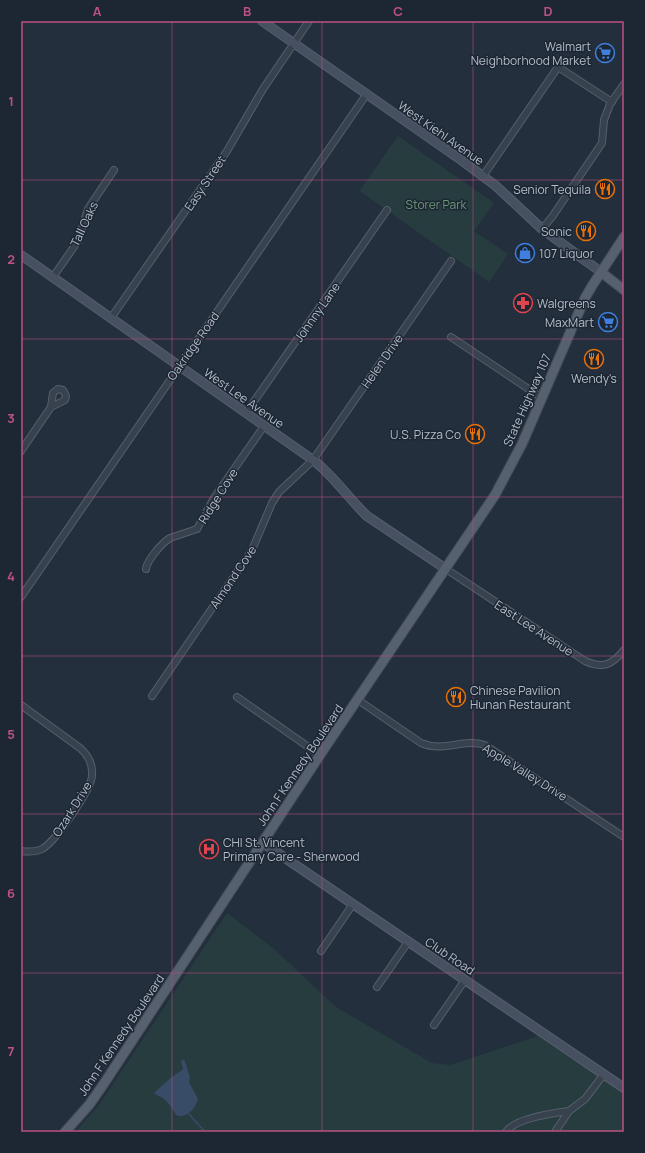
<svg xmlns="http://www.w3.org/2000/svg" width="645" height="1153" font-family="Manrope,sans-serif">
<rect width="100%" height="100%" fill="#242f3e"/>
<!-- green -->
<g fill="#263c3f">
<polygon points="398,136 494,203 474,231 508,254 489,282 361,192 360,190"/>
<polygon points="227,913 273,948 336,1007 432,1063 450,1065 538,1036 575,1061 604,1074 624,1088 624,1132 75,1132 99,1105"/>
</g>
<!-- water -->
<path fill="#394c67" d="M184 1059 190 1077 189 1082 198 1099C195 1109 187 1119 176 1115 173 1109 169 1103 163 1098 160 1096 157 1096 154 1093 161 1087 167 1080 175 1075 178 1072 181 1072 183 1069L181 1061Z"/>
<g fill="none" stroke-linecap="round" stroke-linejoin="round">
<!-- stream -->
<polyline stroke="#394c67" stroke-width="1.5" points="189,1114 205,1132"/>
<!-- street casing -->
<g stroke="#565f6c" stroke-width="8">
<g id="street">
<polyline points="483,176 558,67 612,102"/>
<polyline points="542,229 552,217 602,143 604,120 610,104 624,84"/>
<polyline points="53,277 78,241 88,209 114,170"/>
<polyline points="111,318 227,151 263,89 309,21"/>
<polyline points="451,337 542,398"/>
<polyline points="246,413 387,210"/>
<polyline points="21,451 51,407 53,393 58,389 63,390 66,396 65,400 51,407"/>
<path d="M146 569C147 560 162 543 170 538L197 529 214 498 264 426"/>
<path d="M446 569 585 661C603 669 612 665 624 650"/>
<polyline points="21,597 366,95"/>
<polyline points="152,696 252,550 272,503 279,492 313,460 451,261"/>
<polyline points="237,697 320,755"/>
<path d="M358 700 421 743C445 753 462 738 485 745L624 837"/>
<path d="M21 705 80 748C88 755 93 765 92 776 91 790 55 842 42 849 36 852 28 852 21 851"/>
<polyline points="321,951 353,904"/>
<polyline points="377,987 408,942"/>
<polyline points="434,1025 465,980"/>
<polyline points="569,1111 585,1099 604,1074"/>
<path d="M506 1132C515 1118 553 1113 569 1111L555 1132"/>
</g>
</g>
<!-- secondary casing -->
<g stroke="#565f6c" stroke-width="10">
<g id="secondary">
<polyline points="262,21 461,160 496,186 542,229 601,272"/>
<path d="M21 255 313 460C334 476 348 498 367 516L446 569"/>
<polyline points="263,843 624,1088"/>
</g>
</g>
<!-- primary casing -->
<g stroke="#414a57" stroke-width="11">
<g id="primary">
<polyline points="601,272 624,290"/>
<polyline points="65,1132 89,1105 103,1085 320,755 495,495 522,444 585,298 592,286 624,237"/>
</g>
</g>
<!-- street -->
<use href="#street" stroke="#38414e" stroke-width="6"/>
<!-- secondary -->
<use href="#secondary" stroke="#465061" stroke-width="8"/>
<!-- primary -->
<use href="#primary" stroke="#56606e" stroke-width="9"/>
</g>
<!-- grid -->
<path fill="none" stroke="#bd5182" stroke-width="1" stroke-opacity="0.55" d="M172 21V1132M322 21V1132M473 21V1132M21 180H624M21 339H624M21 497H624M21 656H624M21 814H624M21 973H624"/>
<!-- icons -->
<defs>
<g id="supermarket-ring" transform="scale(1)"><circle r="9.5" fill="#1d2633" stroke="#3f7fe0" stroke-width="1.5"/><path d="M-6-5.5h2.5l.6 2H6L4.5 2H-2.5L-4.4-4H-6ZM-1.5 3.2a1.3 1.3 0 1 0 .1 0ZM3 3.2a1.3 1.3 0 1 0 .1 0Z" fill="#3f7fe0"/></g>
<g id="restaurant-ring" transform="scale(1)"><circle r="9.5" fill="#1d2633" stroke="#e8710a" stroke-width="1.5"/><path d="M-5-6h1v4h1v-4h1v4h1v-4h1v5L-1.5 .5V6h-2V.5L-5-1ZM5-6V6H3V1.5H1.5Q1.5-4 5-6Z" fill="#e8710a"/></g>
<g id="shop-ring" transform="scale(1)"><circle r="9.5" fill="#1d2633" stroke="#3f7fe0" stroke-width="1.5"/><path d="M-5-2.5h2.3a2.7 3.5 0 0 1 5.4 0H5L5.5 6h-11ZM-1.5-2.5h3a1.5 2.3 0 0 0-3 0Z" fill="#3f7fe0"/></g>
<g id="pharmacy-ring" transform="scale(1)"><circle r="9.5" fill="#1d2633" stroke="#e0444e" stroke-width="1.5"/><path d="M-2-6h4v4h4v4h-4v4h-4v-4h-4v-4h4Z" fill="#e0444e"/></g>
<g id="hospital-ring" transform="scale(1)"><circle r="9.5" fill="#1d2633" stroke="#e0444e" stroke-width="1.5"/><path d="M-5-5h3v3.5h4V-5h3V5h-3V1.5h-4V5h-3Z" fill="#e0444e"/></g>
</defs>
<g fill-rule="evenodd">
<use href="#supermarket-ring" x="605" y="53"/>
<use href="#restaurant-ring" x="605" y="189"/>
<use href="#restaurant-ring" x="586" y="231"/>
<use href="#shop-ring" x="525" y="253"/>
<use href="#pharmacy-ring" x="523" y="303"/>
<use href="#supermarket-ring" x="608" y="322"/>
<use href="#restaurant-ring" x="594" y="359"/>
<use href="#restaurant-ring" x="475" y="434"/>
<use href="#restaurant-ring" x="456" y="697"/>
<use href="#hospital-ring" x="209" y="849"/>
</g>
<g text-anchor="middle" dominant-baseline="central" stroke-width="3" stroke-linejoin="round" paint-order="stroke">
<!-- poi labels -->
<g font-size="12" fill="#b4bcc9" stroke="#1d2633" text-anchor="end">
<text x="591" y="46">Walmart<tspan x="591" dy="14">Neighborhood Market</tspan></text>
<text x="591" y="189">Senior Tequila</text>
<text x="572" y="231">Sonic</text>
<text x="539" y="253" text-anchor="start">107 Liquor</text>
<text x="537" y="303" text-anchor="start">Walgreens</text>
<text x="594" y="322">MaxMart</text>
<text x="594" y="378" text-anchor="middle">Wendy's</text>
<text x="461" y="434">U.S. Pizza Co</text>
<text x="470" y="690" text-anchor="start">Chinese Pavilion<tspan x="470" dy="14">Hunan Restaurant</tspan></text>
<text x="223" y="842" text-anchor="start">CHI St. Vincent<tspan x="223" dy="14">Primary Care - Sherwood</tspan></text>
</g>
<!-- street labels -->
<g font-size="12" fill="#b4bcc9" stroke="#1d2633">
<text transform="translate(441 133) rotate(35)">West Kiehl Avenue</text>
<text transform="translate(205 183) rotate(-56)">Easy Street</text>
<text transform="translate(84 224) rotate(-65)">Tall Oaks</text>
<text transform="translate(317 312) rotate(-55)">Johnny Lane</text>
<text transform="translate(193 346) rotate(-55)">Oakridge Road</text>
<text transform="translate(382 361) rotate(-55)">Helen Drive</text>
<text transform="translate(244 398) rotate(35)">West Lee Avenue</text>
<text transform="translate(527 400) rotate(-66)">State Highway 107</text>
<text transform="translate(218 496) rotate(-58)">Ridge Cove</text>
<text transform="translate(233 577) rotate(-56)">Almond Cove</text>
<text transform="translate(534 628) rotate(33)">East Lee Avenue</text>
<text transform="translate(300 765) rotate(-56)">John F Kennedy Boulevard</text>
<text transform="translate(525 772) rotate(32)">Apple Valley Drive</text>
<text transform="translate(72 809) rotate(-58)">Ozark Drive</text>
<text transform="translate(450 956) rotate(34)">Club Road</text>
<text transform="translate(121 1035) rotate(-56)">John F Kennedy Boulevard</text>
</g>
<!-- park labels -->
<g font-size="12" fill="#6b9a76" stroke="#1d2633">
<text x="436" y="204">Storer Park</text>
</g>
</g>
<!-- border -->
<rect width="645" height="1153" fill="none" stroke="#1d2633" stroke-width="44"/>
<rect x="22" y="22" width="601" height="1109" fill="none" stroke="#bd5182" stroke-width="1.5"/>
<g font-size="13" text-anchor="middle" font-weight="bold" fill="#bd5182">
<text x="97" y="16">A</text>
<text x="247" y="16">B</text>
<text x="398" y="16">C</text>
<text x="548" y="16">D</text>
<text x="11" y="106">1</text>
<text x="11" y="264">2</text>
<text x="11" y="423">3</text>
<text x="11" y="581">4</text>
<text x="11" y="739">5</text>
<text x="11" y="898">6</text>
<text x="11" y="1056">7</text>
</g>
</svg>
